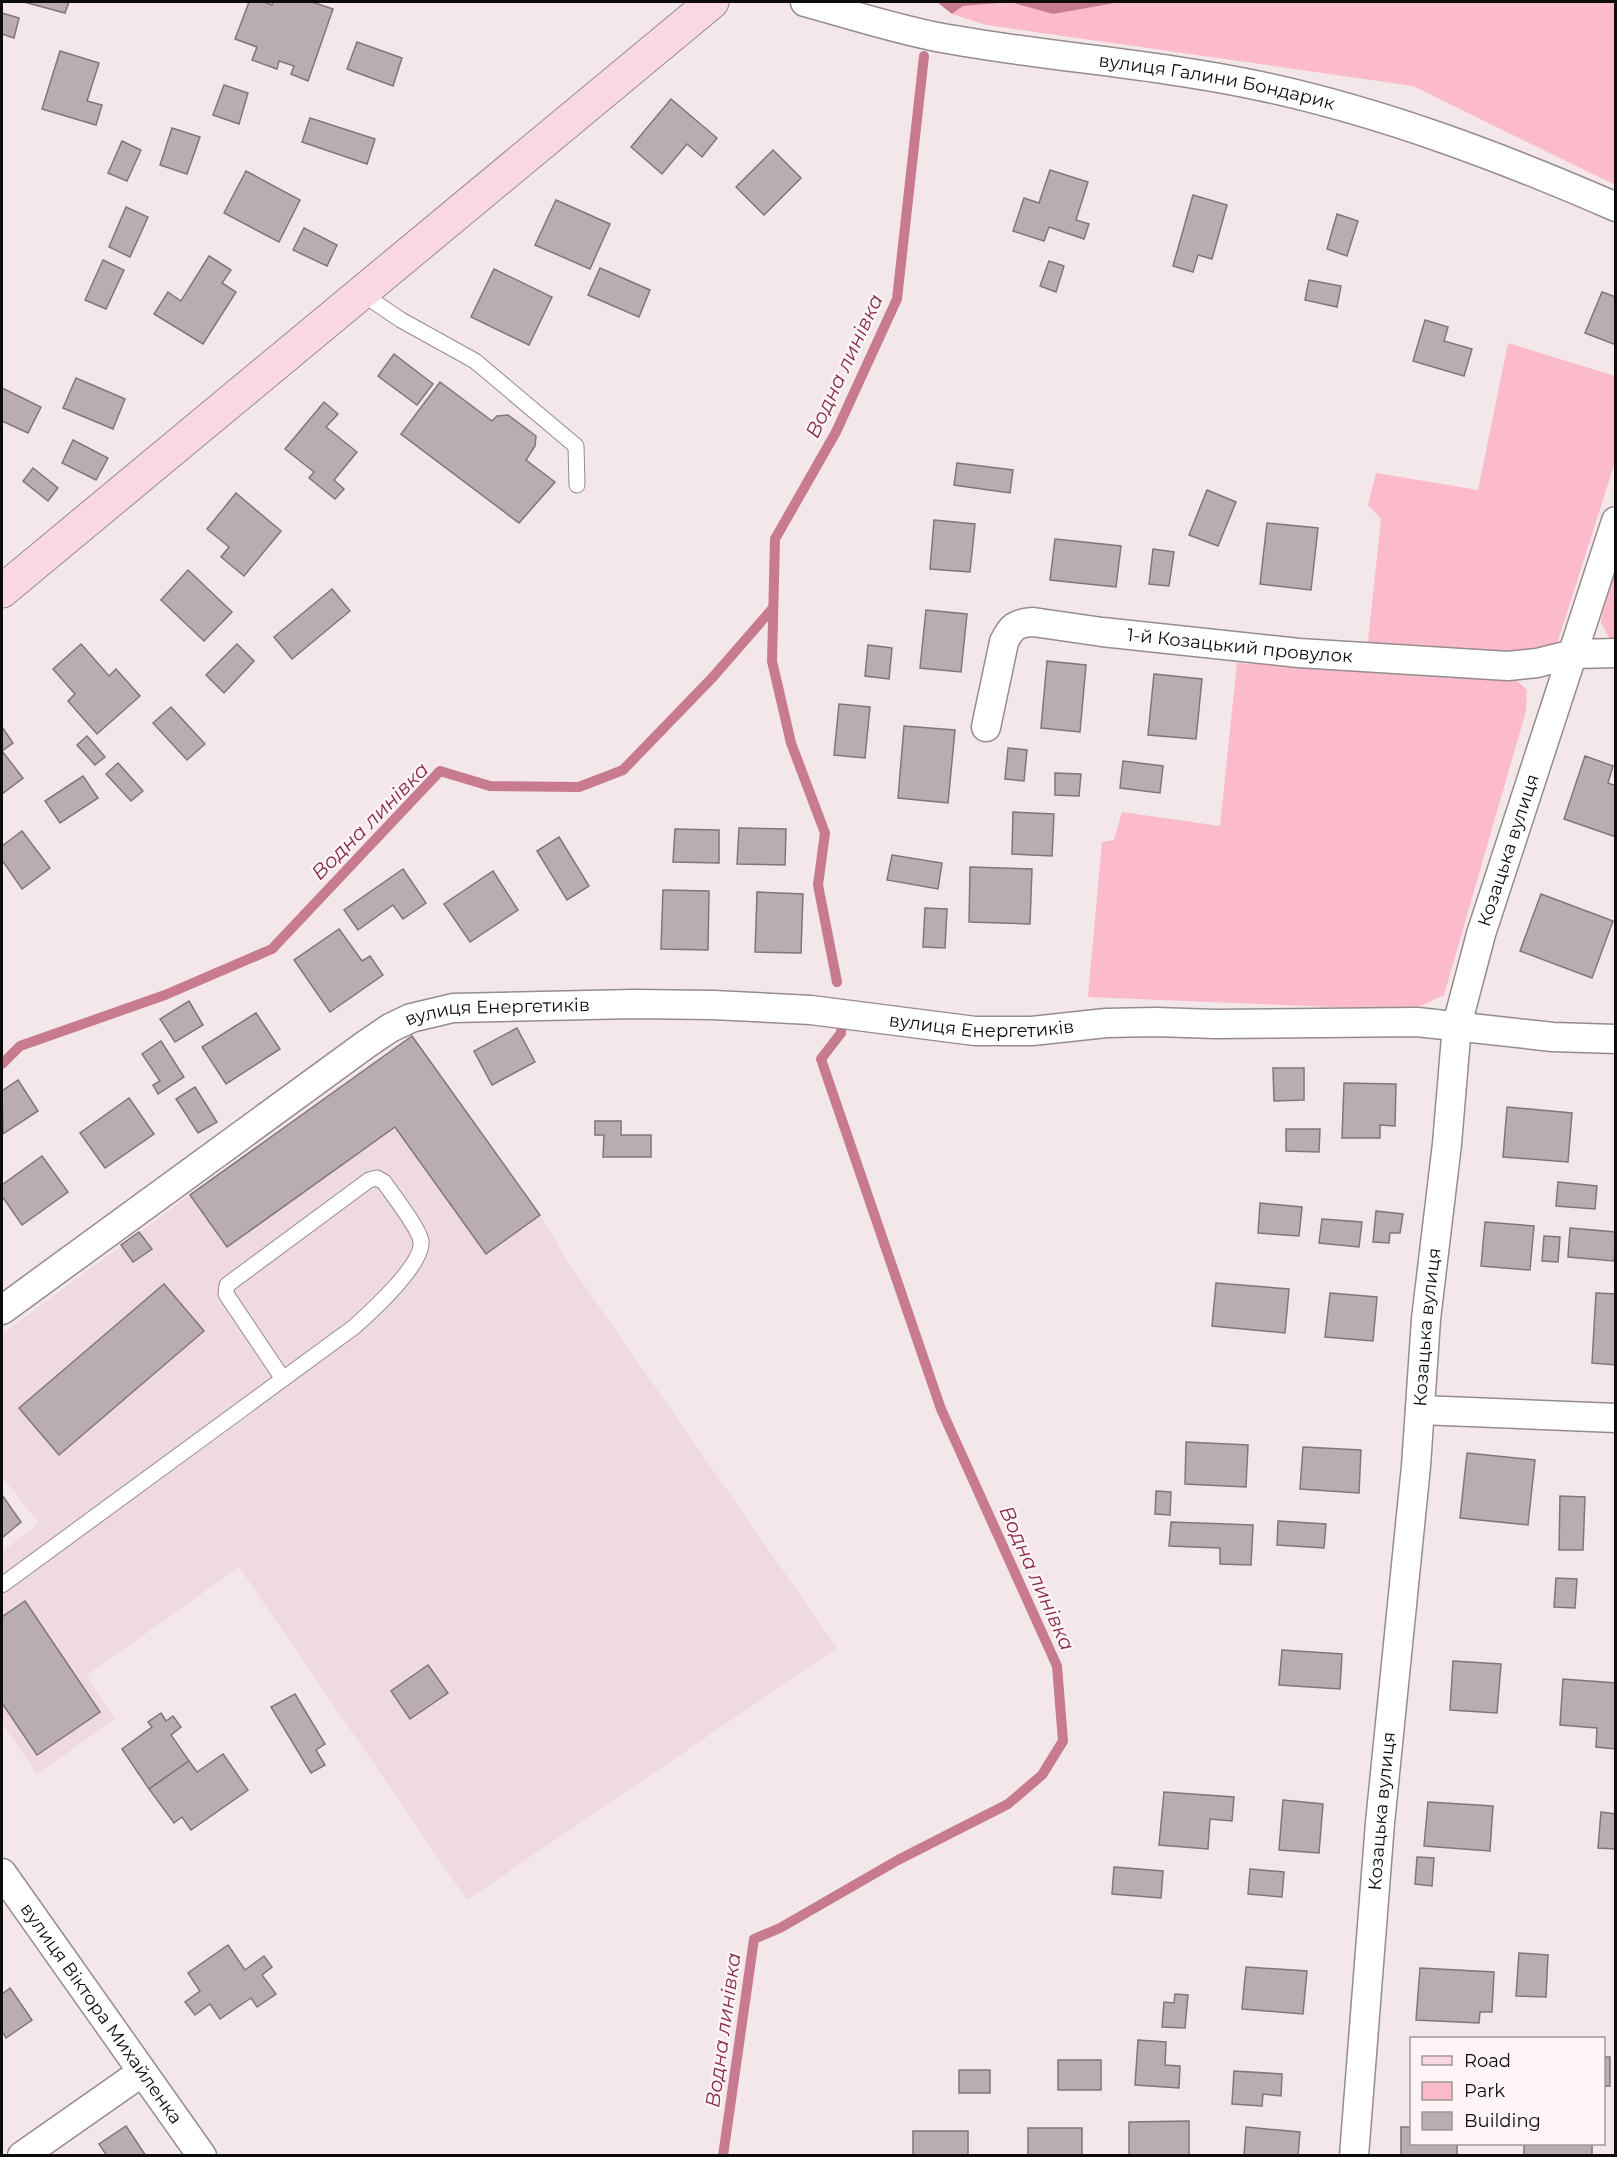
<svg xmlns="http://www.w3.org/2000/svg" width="1617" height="2157" font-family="Montserrat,sans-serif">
<rect width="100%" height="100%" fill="#f3e7ea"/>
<!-- built -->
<polygon fill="#efdadf" points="412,1036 540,1215 568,1262 837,1648 467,1900 239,1567 86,1676 115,1719 37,1774 2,1723 2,1552 39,1523 2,1477 2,1334 190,1195"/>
<!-- green -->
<g fill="#fcbbcb">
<polygon points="1010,2 1053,14 1121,2 1615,2 1615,185 1413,86 986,25 952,14 963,6"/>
<polygon points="1508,343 1615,376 1615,462 1558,641 1535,657 1514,678 1527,690 1526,711 1444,995 1423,1005 1405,1010 1088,997 1102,842 1114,840 1122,812 1220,826 1237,663 1365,669 1381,519 1368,505 1376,473 1478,490"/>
<polygon points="1615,567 1615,649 1601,623 1604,600"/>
</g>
<!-- water -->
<polygon fill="#c87b90" points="937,2 1121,2 1053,14 1010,2 963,6 952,14"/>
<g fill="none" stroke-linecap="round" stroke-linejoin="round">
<!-- stream -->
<g stroke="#c87b90" stroke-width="10">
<polyline points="837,982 818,885 825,833 791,743 772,661 775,539 836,432 897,299 924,56"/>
<polyline points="2,1064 20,1046 165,995 272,949 440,771 490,786 579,787 623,770 713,677 773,608"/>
<polyline points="723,2156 754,1939 780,1928 898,1860 1008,1804 1042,1775 1063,1741 1057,1666 941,1409 821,1059 841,1033 842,1020"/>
</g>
</g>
<!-- building -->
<g fill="#b9adb0" stroke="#817678" stroke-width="1.5">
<polygon points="24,2 69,2 65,13"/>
<polygon points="249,2 264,2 272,5 273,2 312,2 333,9 308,81 291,74 294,66 279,61 277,69 252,60 257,47 235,39"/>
<polygon points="2,13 19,18 14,38 2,34"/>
<polygon points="357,42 402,58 393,86 347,69"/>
<polygon points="60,51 99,63 87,101 102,105 96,125 42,109"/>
<polygon points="224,85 248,93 239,124 213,115"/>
<polygon points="671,99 717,138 702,157 687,144 662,174 631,147"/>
<polygon points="310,118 375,139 367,164 302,142"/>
<polygon points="172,128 200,137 187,174 160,165"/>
<polygon points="122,141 141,150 127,181 108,173"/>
<polygon points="773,150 801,178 764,215 736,187"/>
<polygon points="1050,170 1088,182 1076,220 1089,224 1084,239 1049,227 1044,241 1013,231 1024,198 1039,203"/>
<polygon points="246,171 300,200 279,242 224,213"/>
<polygon points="1193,195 1227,205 1212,259 1198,255 1193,272 1173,266"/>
<polygon points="556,200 610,224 590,269 535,245"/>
<polygon points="126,207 148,217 130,257 109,247"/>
<polygon points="1337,214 1358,221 1347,256 1327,249"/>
<polygon points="304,228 337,245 327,266 293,250"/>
<polygon points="209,256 231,270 222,283 236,292 203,344 154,314 168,292 181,301"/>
<polygon points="103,260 124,270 106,309 85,300"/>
<polygon points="1049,261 1064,266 1056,292 1040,286"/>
<polygon points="600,268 650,290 639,317 588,295"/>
<polygon points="494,269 552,297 529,345 471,317"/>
<polygon points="1309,280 1341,286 1337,307 1305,300"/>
<polygon points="1602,292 1616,297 1616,345 1585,333"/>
<polygon points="1425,320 1448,327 1444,341 1472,349 1464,376 1413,361"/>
<polygon points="394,354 433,384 417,405 378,376"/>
<polygon points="76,378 125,399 113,429 63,408"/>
<polygon points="440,382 492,421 497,416 508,415 536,436 535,446 526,460 555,482 519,523 401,434"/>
<polygon points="2,388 41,407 28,433 2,421"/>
<polygon points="324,402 338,414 326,427 357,452 334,480 344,489 335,499 309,478 314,472 285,449"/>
<polygon points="73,440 108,458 96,480 62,463"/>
<polygon points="957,463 1013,470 1010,493 954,485"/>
<polygon points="33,468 58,488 48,501 23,481"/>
<polygon points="1207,490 1236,502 1218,546 1189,535"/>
<polygon points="236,493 281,531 244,576 221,557 229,547 207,529"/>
<polygon points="934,520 975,524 970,572 930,569"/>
<polygon points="1267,523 1318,528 1311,590 1260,584"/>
<polygon points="1055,539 1121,546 1116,587 1050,580"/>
<polygon points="1153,549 1174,552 1169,586 1149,584"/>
<polygon points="188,570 232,612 204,641 161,600"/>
<polygon points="332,589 350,611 292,659 274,637"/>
<polygon points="926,610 967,614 961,672 920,668"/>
<polygon points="81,644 109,676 116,669 140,696 97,734 68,701 75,694 53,669"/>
<polygon points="237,644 254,661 224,693 206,675"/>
<polygon points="868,645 892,648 889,679 865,676"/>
<polygon points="1047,661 1086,665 1080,732 1041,728"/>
<polygon points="1154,674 1202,679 1196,739 1148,735"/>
<polygon points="839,704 870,707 865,758 834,755"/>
<polygon points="171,707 205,744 187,760 153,723"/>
<polygon points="904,726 955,730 948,803 898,798"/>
<polygon points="2,727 13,743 2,751 23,778 2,794"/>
<polygon points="87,736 105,757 95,765 77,745"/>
<polygon points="1008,748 1027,750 1024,781 1005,779"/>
<polygon points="1585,756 1613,766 1608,783 1616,786 1616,837 1564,819"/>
<polygon points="1123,761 1163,766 1160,793 1120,788"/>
<polygon points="118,763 143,791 131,801 106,774"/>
<polygon points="1055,773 1081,774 1079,796 1055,795"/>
<polygon points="83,776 98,798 60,823 45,801"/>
<polygon points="1013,812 1054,814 1052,856 1012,854"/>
<polygon points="739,828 786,829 785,865 737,864"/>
<polygon points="675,829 719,830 719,863 673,862"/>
<polygon points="22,831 50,868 22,889 2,860 2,846"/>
<polygon points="559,837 589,886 567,900 537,851"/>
<polygon points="892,855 942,863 938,889 887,880"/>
<polygon points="970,867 1032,869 1030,924 969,922"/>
<polygon points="403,869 426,903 403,919 393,905 358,930 344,910"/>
<polygon points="493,871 518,910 470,942 444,904"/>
<polygon points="663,890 709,891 708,950 661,949"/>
<polygon points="757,892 803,894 801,953 755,952"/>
<polygon points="1541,894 1613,921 1592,978 1520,951"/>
<polygon points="925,908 947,909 945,948 923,947"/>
<polygon points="339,929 362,961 370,956 383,975 330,1012 294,960"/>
<polygon points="189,1001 203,1025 175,1042 160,1019"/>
<polygon points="256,1013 280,1049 226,1084 202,1047"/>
<polygon points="517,1028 535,1062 492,1085 474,1051"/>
<polygon points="412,1036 540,1215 486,1254 395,1127 227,1247 190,1195"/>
<polygon points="161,1041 184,1077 158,1094 153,1085 160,1081 142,1054"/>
<polygon points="1273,1068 1304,1068 1304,1100 1274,1101"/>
<polygon points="18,1080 38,1111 3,1134 2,1091"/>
<polygon points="1344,1083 1396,1084 1395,1126 1380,1125 1380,1138 1342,1138"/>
<polygon points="195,1087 217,1122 198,1133 176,1099"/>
<polygon points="129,1098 154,1134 105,1168 80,1133"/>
<polygon points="1507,1107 1572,1113 1568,1162 1503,1157"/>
<polygon points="595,1121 621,1121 621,1135 651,1135 651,1157 603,1157 604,1135 595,1135"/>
<polygon points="1286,1129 1320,1129 1319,1152 1286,1151"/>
<polygon points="42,1156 68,1192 22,1225 2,1196 2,1185"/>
<polygon points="1558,1182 1597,1186 1595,1209 1556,1206"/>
<polygon points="1260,1203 1302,1207 1299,1236 1258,1233"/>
<polygon points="1376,1211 1403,1214 1400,1233 1390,1233 1389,1243 1373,1242"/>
<polygon points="1322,1219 1362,1222 1359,1247 1319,1243"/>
<polygon points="1485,1222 1534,1226 1530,1270 1481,1266"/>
<polygon points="1570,1228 1616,1232 1614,1261 1568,1257"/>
<polygon points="139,1232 152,1249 133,1262 121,1245"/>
<polygon points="1544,1236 1560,1237 1558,1262 1542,1261"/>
<polygon points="1216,1283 1289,1289 1285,1333 1212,1326"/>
<polygon points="164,1284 204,1331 59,1455 19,1408"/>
<polygon points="1330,1293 1377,1297 1373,1341 1325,1337"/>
<polygon points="1596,1293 1616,1294 1616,1365 1592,1363"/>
<polygon points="1186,1442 1248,1445 1246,1487 1185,1484"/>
<polygon points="1303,1447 1361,1450 1359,1493 1300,1489"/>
<polygon points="1467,1453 1535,1460 1528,1525 1460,1518"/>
<polygon points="1156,1491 1171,1492 1170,1515 1155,1514"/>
<polygon points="2,1495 21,1522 2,1538"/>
<polygon points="1560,1496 1585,1497 1583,1550 1559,1550"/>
<polygon points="1278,1521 1326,1524 1324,1548 1277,1545"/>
<polygon points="1171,1522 1253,1525 1251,1565 1220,1564 1220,1548 1169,1546"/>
<polygon points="1556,1578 1577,1579 1575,1608 1554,1607"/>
<polygon points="25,1601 100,1712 37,1755 2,1703 2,1617"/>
<polygon points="1282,1650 1342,1654 1340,1689 1279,1685"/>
<polygon points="1453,1661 1501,1664 1497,1713 1450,1710"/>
<polygon points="428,1665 448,1693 410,1719 391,1691"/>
<polygon points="1563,1679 1616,1683 1616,1749 1596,1747 1597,1728 1560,1725"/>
<polygon points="295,1694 325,1744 316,1750 325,1765 311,1773 271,1707"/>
<polygon points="161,1713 166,1721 173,1716 181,1727 171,1735 189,1761 149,1789 122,1749 152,1727 148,1722"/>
<polygon points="223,1754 248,1790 191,1830 182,1817 174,1823 149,1789 189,1761 197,1772"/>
<polygon points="1164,1792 1234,1797 1232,1821 1210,1819 1208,1849 1159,1845"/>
<polygon points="1283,1800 1323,1804 1319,1853 1279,1850"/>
<polygon points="1428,1802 1493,1806 1490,1851 1424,1846"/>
<polygon points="1601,1812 1616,1814 1616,1849 1598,1848"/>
<polygon points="1417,1857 1434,1858 1432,1886 1415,1884"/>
<polygon points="1114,1867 1163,1871 1161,1898 1112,1894"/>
<polygon points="1250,1869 1284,1872 1282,1897 1248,1894"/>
<polygon points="228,1945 245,1970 264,1956 272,1967 262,1975 276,1994 257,2007 251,1998 220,2019 210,2004 195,2015 185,2002 200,1991 188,1973"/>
<polygon points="1519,1953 1548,1955 1546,1997 1516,1996"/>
<polygon points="1246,1967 1307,1971 1303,2014 1242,2009"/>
<polygon points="1420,1968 1494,1972 1492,2012 1480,2012 1479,2023 1416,2020"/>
<polygon points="10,1988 32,2020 6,2038 2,2031 2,1994"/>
<polygon points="1175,1994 1188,1995 1185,2028 1162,2027 1164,2002 1174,2003"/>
<polygon points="1138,2040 1166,2042 1165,2065 1180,2066 1179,2088 1135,2085"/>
<rect x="1604" y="2057" width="6" height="29"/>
<rect x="1058" y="2060" width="43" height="30"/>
<rect x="959" y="2070" width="31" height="23"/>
<polygon points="1234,2071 1282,2074 1281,2096 1263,2094 1262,2106 1232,2104"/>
<polygon points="1189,2121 1189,2156 1129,2156 1129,2122"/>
<polygon points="126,2126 146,2156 107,2156 99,2144"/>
<polygon points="1246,2127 1300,2132 1298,2156 1244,2156"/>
<polygon points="1401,2127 1412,2127 1412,2144 1457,2144 1457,2156 1401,2156"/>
<rect x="1028" y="2128" width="54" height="28"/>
<rect x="913" y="2131" width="55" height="25"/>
<rect x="1524" y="2144" width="68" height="12"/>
</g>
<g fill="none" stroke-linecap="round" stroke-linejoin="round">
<!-- lane casing -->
<g stroke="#968b8d" stroke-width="17">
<g id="lane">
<polyline points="361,293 401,320 475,361 576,446 577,485"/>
<path d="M2 1585 354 1327C372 1311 424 1264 421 1241 419 1228 392 1194 384 1182L377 1178 369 1180 227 1285 226 1294 283 1379"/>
</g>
</g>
<!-- street casing -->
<g stroke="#968b8d" stroke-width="31">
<g id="street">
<path id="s1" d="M805 2C849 14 892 28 937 37 1044 57 1153 63 1260 86 1382 112 1501 157 1616 207"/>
<path id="s2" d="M986 727 1004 642C1011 627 1016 623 1033 622L1102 632 1299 653 1508 666 1537 663 1573 654 1616 653"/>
<path id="s3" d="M2 1310 365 1045 390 1028 411 1018 453 1008 634 1004 713 1005 811 1010 975 1031H1032L1106 1023 1156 1022 1215 1024 1417 1022 1553 1037 1616 1039"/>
<polyline points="1420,1410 1616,1418"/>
<path id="s4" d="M2 1873 202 2156"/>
<polyline points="22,2156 142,2072"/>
<path id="s5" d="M1354 2156 1380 1823 1416 1466 1426 1319 1447 1144 1457 1025 1481 934 1616 521"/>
</g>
</g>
<!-- secondary casing -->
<g stroke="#968b8d" stroke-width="35">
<polyline id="secondary" points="2,591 712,2"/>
</g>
<!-- lane -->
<use href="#lane" stroke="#fff" stroke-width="15"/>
<!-- street -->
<use href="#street" stroke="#fff" stroke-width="28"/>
<!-- secondary -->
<use href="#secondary" stroke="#fad8e2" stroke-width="33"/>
</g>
<g text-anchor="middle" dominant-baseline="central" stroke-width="4.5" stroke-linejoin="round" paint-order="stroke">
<!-- street labels -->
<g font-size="18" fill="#0e0b0b" stroke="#fff5f7">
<text stroke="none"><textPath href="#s1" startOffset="420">вулиця Галини Бондарик</textPath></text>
<text stroke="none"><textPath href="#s2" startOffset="333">1-й Козацький провулок</textPath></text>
<text stroke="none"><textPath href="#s5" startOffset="1318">Козацька вулиця</textPath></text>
<text stroke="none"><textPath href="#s3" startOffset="590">вулиця Енергетиків</textPath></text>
<text stroke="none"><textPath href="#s3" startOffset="1076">вулиця Енергетиків</textPath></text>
<text stroke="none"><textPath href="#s5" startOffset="832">Козацька вулиця</textPath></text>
<text stroke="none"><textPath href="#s5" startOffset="346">Козацька вулиця</textPath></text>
<text stroke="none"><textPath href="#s4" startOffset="172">вулиця Віктора Михайленка</textPath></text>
</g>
<!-- water labels -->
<g font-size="20" font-style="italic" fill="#872a4b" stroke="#fff5f7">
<text transform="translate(844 366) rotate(-65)">Водна линівка</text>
<text transform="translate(370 821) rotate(-45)">Водна линівка</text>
<text transform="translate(1037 1578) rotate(66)">Водна линівка</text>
<text transform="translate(723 2030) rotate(-82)">Водна линівка</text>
</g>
</g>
<!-- border -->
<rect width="1617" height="2157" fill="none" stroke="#0e0b0b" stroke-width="6"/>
<!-- legend -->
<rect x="1410" y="2037" width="195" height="108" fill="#fff5f7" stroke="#9f9799" stroke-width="1.5"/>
<rect x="1422" y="2056" width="30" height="9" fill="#fad8e2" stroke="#9f9799" stroke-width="1.5"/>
<text x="1464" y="2067" font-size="18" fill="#0e0b0b">Road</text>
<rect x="1422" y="2082" width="30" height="18" fill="#fcbbcb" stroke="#9f9799" stroke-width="1.5"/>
<text x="1464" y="2097" font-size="18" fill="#0e0b0b">Park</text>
<rect x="1422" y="2112" width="30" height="18" fill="#b9adb0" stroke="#9f9799" stroke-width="1.5"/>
<text x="1464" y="2127" font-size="18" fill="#0e0b0b">Building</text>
</svg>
